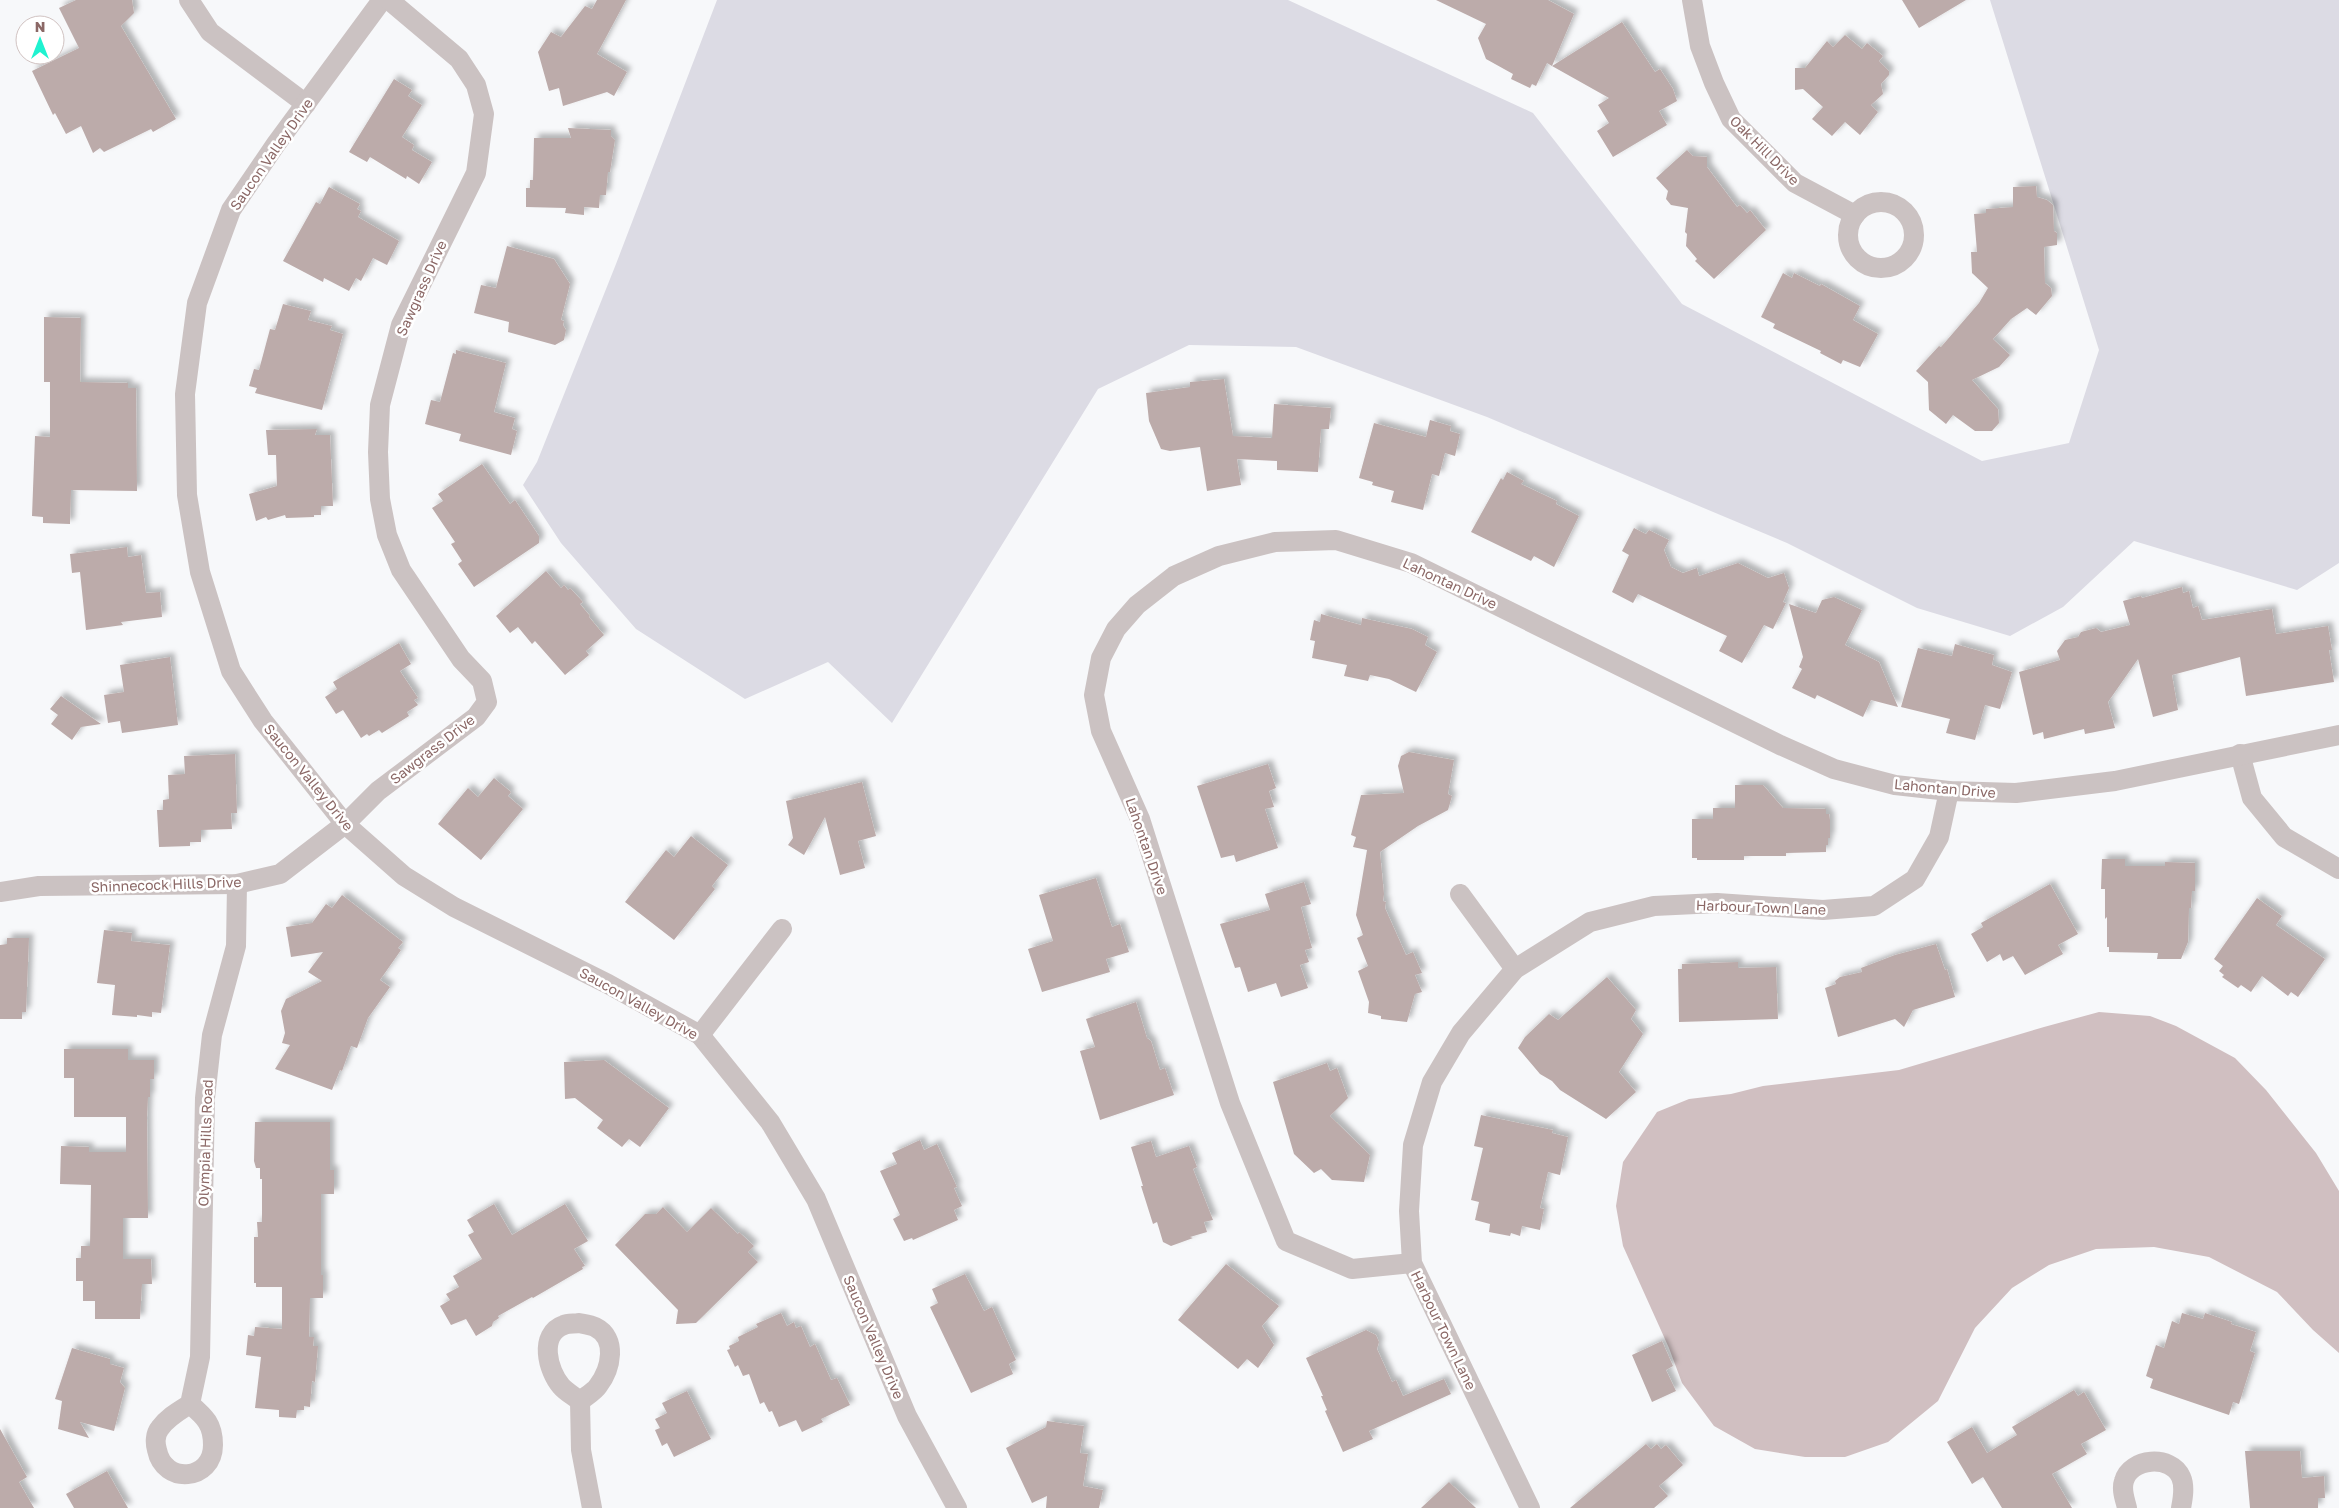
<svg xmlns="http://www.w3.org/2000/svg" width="2339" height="1508" font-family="'Golos Text',sans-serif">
<defs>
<filter id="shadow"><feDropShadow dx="4.5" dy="-4.5" stdDeviation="2.5" flood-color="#0004"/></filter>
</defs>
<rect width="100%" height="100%" fill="#f7f8fa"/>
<!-- green -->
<polygon fill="#dcdbe4" points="717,0 1288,0 1533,113 1682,304 1982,461 2069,443 2099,350 1990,0 2339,0 2339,563 2297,590 2134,541 2063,607 2010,636 1917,608 1787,543 1487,417 1296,347 1189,345 1098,389 892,723 828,662 745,699 636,629 561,543 523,485 537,462 616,264"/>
<!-- water -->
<polygon fill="#d0bfc1" points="2099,1012 2150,1016 2176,1026 2235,1058 2266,1090 2316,1153 2339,1191 2339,1353 2313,1330 2277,1292 2209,1257 2154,1247 2096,1249 2049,1265 2012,1288 1975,1328 1938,1401 1888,1442 1845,1457 1805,1457 1755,1449 1714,1426 1682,1383 1669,1348 1623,1246 1616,1206 1623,1162 1657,1112 1689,1099 1731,1094 1763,1086 1899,1070 2044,1027"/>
<!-- building -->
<g fill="#bcabaa" filter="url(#shadow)">
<polygon points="76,0 132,0 134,13 121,26 176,119 153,132 151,129 104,152 100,148 93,153 81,126 66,134 55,113 53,115 32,71 79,48 59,8"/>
<polygon points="597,0 626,0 597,54 627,72 614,96 607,92 563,106 559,88 549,91 538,52 551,32 561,37 585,6 592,9"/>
<polygon points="1436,0 1548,0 1574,14 1552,66 1547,63 1536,86 1532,84 1530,88 1511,79 1513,74 1486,59 1478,38 1486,24"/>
<polygon points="1902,0 1966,0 1919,28"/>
<polygon points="1622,22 1655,72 1660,69 1673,89 1677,101 1659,111 1667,125 1613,157 1597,131 1609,123 1598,105 1609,98 1552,66"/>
<polygon points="1845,35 1862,49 1867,43 1883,56 1879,61 1889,71 1889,75 1881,84 1883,94 1871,105 1878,112 1860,135 1845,122 1832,136 1812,119 1823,107 1803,89 1795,90 1795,68 1805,68 1827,41 1833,47"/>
<polygon points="394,79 412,90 408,96 422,105 402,137 414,145 412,150 432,162 419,184 407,176 406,179 370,157 367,162 349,152"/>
<polygon points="568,128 611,130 611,136 615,140 610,172 608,172 606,195 600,195 599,208 584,207 584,215 565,213 566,208 526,207 526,188 530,188 530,180 533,180 534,138 571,138"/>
<polygon points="1687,150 1693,156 1707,157 1707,167 1737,207 1740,205 1747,213 1750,210 1766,230 1714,279 1695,261 1697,259 1686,246 1687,234 1685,232 1688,208 1671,205 1666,199 1668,191 1656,178"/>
<polygon points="2036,186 2037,197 2047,200 2053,205 2054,231 2057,233 2057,245 2044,247 2045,283 2051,288 2052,296 2036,315 2027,308 2011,319 1993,339 2010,355 1999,367 1972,380 1998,409 1999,423 1992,431 1975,431 1953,415 1946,424 1929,410 1928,382 1916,371 1939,346 1941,347 1979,303 1988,288 1972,273 1971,252 1977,252 1974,214 1986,213 1986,209 2013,207 2013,187"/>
<polygon points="329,187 360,204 357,209 361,211 358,217 399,241 387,265 373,258 361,281 356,278 349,291 324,278 323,282 283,261 316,202 320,204"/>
<polygon points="507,246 554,259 570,284 561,320 564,321 563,325 566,330 564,340 555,345 508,332 509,322 474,313 481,285 496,288"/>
<polygon points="1783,273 1792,278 1794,273 1820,286 1821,284 1860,306 1853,320 1878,334 1860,367 1843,360 1841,364 1820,353 1821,351 1773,328 1775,324 1761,317"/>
<polygon points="283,304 311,311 308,320 332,326 330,330 343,334 322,410 255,393 257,388 249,386 254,369 259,370 270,329 275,330"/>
<polygon points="44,317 81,318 80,382 128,383 128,388 136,388 137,491 71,490 70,524 43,523 43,517 32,516 35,436 50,437 50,382 44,382"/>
<polygon points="456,350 506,363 494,412 515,418 512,429 517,431 511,455 459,441 461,434 425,424 431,400 440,402 453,353 456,354"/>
<polygon points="1224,379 1233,436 1272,438 1274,404 1331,408 1329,429 1321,429 1318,472 1277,470 1277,461 1237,459 1241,485 1207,491 1200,447 1170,451 1161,449 1149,421 1146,393 1190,387 1190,382"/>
<polygon points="1430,420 1451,426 1450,431 1460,434 1455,456 1445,453 1439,476 1432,474 1423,510 1391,502 1394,491 1372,485 1373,482 1359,478 1374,423 1426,437"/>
<polygon points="317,429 315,435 330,435 333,506 321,506 321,515 314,515 314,517 286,518 285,515 268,520 266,517 256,521 249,494 277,486 276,455 268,455 266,430"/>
<polygon points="482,464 510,504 515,500 539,536 539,543 474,587 458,564 462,561 451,544 455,542 432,508 443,501 438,494"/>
<polygon points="1507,472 1524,481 1521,484 1557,501 1556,504 1579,516 1554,567 1534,556 1531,561 1471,532 1501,478 1503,480"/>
<polygon points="1634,528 1646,534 1649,530 1669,540 1664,550 1671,567 1683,573 1697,568 1699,576 1738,563 1768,578 1784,573 1789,588 1783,602 1786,603 1773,629 1764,625 1742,663 1719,651 1727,636 1638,594 1633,603 1612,592 1629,555 1622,551"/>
<polygon points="127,547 128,557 141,555 146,593 160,592 162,617 121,622 123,625 86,630 80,572 72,573 70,554"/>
<polygon points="546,571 561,588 564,585 568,590 570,588 583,602 580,604 590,616 589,617 604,635 586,651 589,655 565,675 535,641 532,644 518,627 510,633 496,616"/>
<polygon points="2182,587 2183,593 2189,591 2193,608 2198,606 2202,620 2272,609 2276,634 2328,626 2332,650 2329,650 2334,682 2246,696 2240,657 2172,675 2178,710 2153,717 2138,659 2108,702 2115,728 2085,734 2084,729 2044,739 2043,732 2033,735 2019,672 2060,660 2057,651 2065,640 2078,637 2081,632 2096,628 2101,632 2130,625 2123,601 2141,596 2142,598"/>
<polygon points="1834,597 1862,610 1845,645 1879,662 1898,707 1871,700 1863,717 1817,695 1815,699 1792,688 1802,669 1799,667 1803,657 1789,604 1816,613 1822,600"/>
<polygon points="1321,614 1361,625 1362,618 1412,629 1428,637 1425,645 1437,652 1416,692 1389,679 1370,675 1368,681 1344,676 1347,665 1312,658 1315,641 1310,640 1314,620 1320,622"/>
<polygon points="399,643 411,664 400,671 418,698 414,700 418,705 407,712 409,716 382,733 379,730 369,736 367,734 361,738 343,710 336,714 325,697 337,689 333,682"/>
<polygon points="1955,644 1994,655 1992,665 2012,672 2000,709 1985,705 1975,740 1946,733 1950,719 1901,707 1918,648 1952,656"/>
<polygon points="170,657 178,725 122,733 120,721 108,723 104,695 124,692 120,665"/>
<polygon points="61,696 101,724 81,727 72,740 51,724 58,715 50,709"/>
<polygon points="1409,752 1454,760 1448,794 1452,796 1448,810 1418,826 1380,852 1384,894 1383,901 1386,902 1385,908 1406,955 1413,952 1422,973 1415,975 1422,992 1415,994 1407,1022 1381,1019 1381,1016 1368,1013 1369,1002 1358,971 1368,966 1357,938 1363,935 1356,915 1367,850 1353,847 1356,837 1351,835 1361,795 1404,793 1398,766 1401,756"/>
<polygon points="235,754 237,813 231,813 232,829 201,830 201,842 190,842 190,846 159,847 157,810 163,810 163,800 169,799 168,775 185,774 184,756"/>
<polygon points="1268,764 1276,788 1269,791 1274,807 1265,809 1278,848 1236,862 1234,855 1221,858 1197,786"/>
<polygon points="494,778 511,792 508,796 523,809 481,860 438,824 468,788 478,797"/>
<polygon points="862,782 876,836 858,841 865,868 840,875 825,817 804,855 788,845 793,838 786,801"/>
<polygon points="1735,785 1763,785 1783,808 1826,809 1826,814 1829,814 1830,820 1830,838 1828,838 1828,845 1826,845 1826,852 1786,853 1786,856 1744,856 1744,860 1697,860 1697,858 1692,858 1692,819 1713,819 1713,808 1735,808"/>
<polygon points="691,836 728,865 712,886 715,889 674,940 625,902 666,850 674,857"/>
<polygon points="2102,859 2125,859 2125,866 2165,866 2165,862 2195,863 2195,891 2192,891 2191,908 2189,908 2188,942 2181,959 2157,959 2158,953 2109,952 2109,947 2107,947 2107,917 2105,919 2105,889 2101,889"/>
<polygon points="1096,878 1112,927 1120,924 1129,952 1106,959 1110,972 1042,992 1028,949 1053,941 1039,895"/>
<polygon points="1304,882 1311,904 1301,907 1312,948 1305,950 1309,962 1300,965 1308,988 1281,997 1276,983 1248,992 1240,967 1235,968 1220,924 1270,910 1265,894"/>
<polygon points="2050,884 2078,934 2058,945 2063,954 2025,975 2013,956 2003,961 2000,954 1987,962 1971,934 1983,927 1981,923"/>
<polygon points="342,895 403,942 398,948 401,950 380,980 390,987 368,1018 357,1048 351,1046 342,1071 340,1070 332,1090 275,1069 290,1045 282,1043 285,1033 281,1011 286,999 322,981 308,972 323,952 291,957 286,927 312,923 326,904 332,908"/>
<polygon points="2257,898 2282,916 2276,925 2325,959 2298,997 2291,992 2288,996 2262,976 2251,992 2241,985 2238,988 2222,977 2224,975 2219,971 2223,966 2214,959"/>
<polygon points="104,930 132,933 131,941 170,945 161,1013 152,1012 152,1017 137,1015 137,1017 112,1015 115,985 97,983"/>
<polygon points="7,938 29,938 26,1012 22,1012 22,1019 0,1019 0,945 7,944"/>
<polygon points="1936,944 1945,970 1947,969 1955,997 1913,1010 1904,1027 1895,1019 1838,1037 1825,988 1836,984 1835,981 1840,977 1862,972 1861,968 1895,955"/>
<polygon points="1738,962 1738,968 1776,967 1778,1019 1679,1022 1678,969 1682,969 1682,964"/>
<polygon points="1607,977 1636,1010 1631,1019 1643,1034 1619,1072 1636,1092 1606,1119 1560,1090 1552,1081 1540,1074 1518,1048 1525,1037 1549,1014 1558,1020"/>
<polygon points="1136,1002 1147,1038 1151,1041 1160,1070 1165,1068 1174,1095 1100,1120 1080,1051 1095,1047 1086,1019"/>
<polygon points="64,1049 128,1049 128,1060 154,1060 154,1079 150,1079 150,1097 148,1097 147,1117 148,1218 123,1218 123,1259 151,1259 152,1284 142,1284 140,1319 95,1319 95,1301 83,1301 83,1281 76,1281 76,1258 81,1258 81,1246 90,1246 91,1185 60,1184 61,1146 89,1147 89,1152 126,1152 126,1117 74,1117 74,1078 64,1078"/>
<polygon points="604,1060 669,1108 640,1147 629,1139 622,1147 597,1128 603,1120 575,1098 565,1099 564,1062"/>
<polygon points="1327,1063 1330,1071 1337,1068 1348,1098 1330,1116 1370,1155 1364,1182 1332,1180 1321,1169 1314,1173 1294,1154 1273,1082"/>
<polygon points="1481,1115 1553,1130 1552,1133 1568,1137 1560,1175 1548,1172 1540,1208 1544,1209 1540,1230 1522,1226 1520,1236 1511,1233 1510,1236 1489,1232 1490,1224 1475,1220 1479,1202 1471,1200 1483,1148 1474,1146"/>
<polygon points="255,1122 330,1122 330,1170 334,1170 334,1194 321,1194 321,1275 323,1275 323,1298 310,1298 309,1337 314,1337 313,1346 318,1346 315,1382 312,1381 310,1407 304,1406 304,1410 297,1410 296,1418 279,1417 279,1410 255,1408 261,1357 246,1355 248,1335 254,1336 255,1327 282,1329 282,1287 256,1287 256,1283 254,1283 254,1237 258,1237 257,1222 262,1222 262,1179 260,1179 260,1168 256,1168 254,1161"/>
<polygon points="920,1140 924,1150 937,1144 957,1187 954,1188 962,1206 954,1210 958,1220 913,1240 912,1238 904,1241 893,1219 900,1215 880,1171 897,1164 892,1153"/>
<polygon points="1151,1141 1156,1157 1189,1146 1197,1167 1193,1169 1213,1220 1204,1222 1207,1232 1190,1237 1193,1238 1171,1246 1163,1242 1157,1222 1153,1224 1141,1186 1143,1186 1131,1147"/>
<polygon points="494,1204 512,1235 565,1204 588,1241 574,1249 585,1266 582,1267 583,1269 533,1298 532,1297 498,1316 499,1318 493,1322 492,1326 476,1336 466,1319 451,1325 440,1306 450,1300 446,1294 459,1287 453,1276 482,1259 468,1235 474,1232 467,1220"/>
<polygon points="663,1207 687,1232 711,1208 738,1234 739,1232 754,1246 748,1252 758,1262 696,1323 676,1324 678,1310 615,1245 645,1214 656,1214"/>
<polygon points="1226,1264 1279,1306 1262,1326 1274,1345 1258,1368 1247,1359 1238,1369 1178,1320"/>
<polygon points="965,1274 984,1311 992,1307 1016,1360 1009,1364 1013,1374 971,1393 930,1307 938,1303 932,1289"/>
<polygon points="781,1313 787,1326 794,1322 796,1328 801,1326 810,1347 815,1344 831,1380 837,1378 850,1405 821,1419 823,1422 802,1432 796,1420 779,1427 772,1411 769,1412 764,1402 760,1404 749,1374 743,1376 738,1365 735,1367 727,1350 730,1349 729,1346 739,1341 738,1337 758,1327 756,1324"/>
<polygon points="2182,1313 2203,1319 2205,1313 2232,1322 2231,1324 2256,1332 2250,1351 2255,1353 2239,1404 2233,1402 2229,1415 2150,1388 2153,1379 2146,1376 2156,1345 2164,1348 2172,1321 2179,1324"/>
<polygon points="1366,1330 1376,1335 1379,1342 1377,1349 1392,1382 1396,1380 1403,1396 1444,1379 1451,1394 1369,1431 1373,1439 1343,1452 1325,1411 1327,1410 1321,1396 1323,1396 1306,1358"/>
<polygon points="1662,1341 1673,1366 1666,1370 1676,1391 1652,1402 1632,1355"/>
<polygon points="72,1348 110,1359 110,1364 124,1368 120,1382 125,1388 114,1431 80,1422 89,1438 58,1429 62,1401 55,1399"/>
<polygon points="2074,1390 2078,1396 2084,1392 2106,1430 2081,1444 2087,1454 2052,1474 2072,1508 2002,1508 1983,1477 1972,1484 1947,1442 1972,1427 1987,1453 2017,1435 2012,1427"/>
<polygon points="687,1391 711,1439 674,1457 667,1443 662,1446 655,1430 660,1428 655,1419 667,1413 662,1403"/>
<polygon points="1047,1421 1084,1426 1080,1453 1088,1454 1083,1486 1103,1490 1099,1508 1046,1508 1047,1496 1032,1503 1006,1448 1046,1427"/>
<polygon points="0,1429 27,1477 19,1482 34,1508 0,1508"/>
<polygon points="1646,1444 1651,1449 1657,1444 1661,1449 1666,1445 1683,1465 1659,1486 1668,1496 1654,1508 1570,1508"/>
<polygon points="2245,1451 2300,1451 2302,1478 2324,1476 2325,1498 2318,1498 2318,1508 2250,1508"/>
<polygon points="107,1471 128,1508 74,1508 66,1494"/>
<polygon points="1449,1482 1476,1508 1421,1508"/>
</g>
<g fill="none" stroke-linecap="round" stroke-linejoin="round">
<!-- street -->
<g stroke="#cbc2c2" stroke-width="20">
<polyline points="189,0 210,32 306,104"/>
<polyline points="382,0 276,144 231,210 197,303 185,394 187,495 200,572 231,671 263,721 345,824 404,876 454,907 608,984 700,1035 770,1122 816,1199 907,1416 957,1508"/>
<polyline points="1692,0 1700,46 1714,83 1731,119 1795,183 1855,215"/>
<circle cx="1881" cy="235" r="33"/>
<polyline points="2240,754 2252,798 2284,837 2339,869"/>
<polyline points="0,892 39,886 237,884 280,874 345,824 378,791 476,717 487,702 482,681 461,659 401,570 387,535 380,499 378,452 380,405 401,325 476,173 484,114 476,85 459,59 389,0"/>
<polyline points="1460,894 1515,969"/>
<polyline points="700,1035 782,929"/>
<polyline points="1412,1263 1352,1269 1286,1241 1230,1103 1140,819 1101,731 1094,695 1101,658 1116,629 1137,605 1174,576 1219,556 1275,542 1336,540 1411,563 1780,745 1834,769 1895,785 1949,791 2016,793 2115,781 2339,735"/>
<path d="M579 1323C584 1324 591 1325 595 1327 618 1338 611 1369 598 1386 594 1392 586 1396 580 1401 574 1396 566 1392 561 1386 548 1371 538 1334 564 1325 568 1323 575 1324 579 1323Z"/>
<polyline points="580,1401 581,1450 592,1508"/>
<path d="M190 1404C205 1417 213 1424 213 1445 213 1481 164 1485 157 1450 155 1443 155 1434 160 1428 168 1417 179 1411 190 1404L200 1357 205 1098 212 1035 236 946 237 884"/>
<polyline points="1530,1508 1412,1263 1409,1211 1413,1145 1432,1082 1461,1033 1515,969 1590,922 1654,906 1717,903 1823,910 1874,906 1915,879 1939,837 1949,791"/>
<path d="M2127 1508C2125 1499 2121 1490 2124 1481 2130 1458 2171 1454 2181 1477 2185 1486 2183 1498 2181 1508"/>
</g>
</g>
<g text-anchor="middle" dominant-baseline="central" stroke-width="5" stroke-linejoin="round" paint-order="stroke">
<!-- street labels -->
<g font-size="14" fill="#8b6866" stroke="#fff">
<text transform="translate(1765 150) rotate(45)">Oak Hill Drive</text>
<text transform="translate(271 154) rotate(-55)">Saucon Valley Drive</text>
<text transform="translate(421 288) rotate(-66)">Sawgrass Drive</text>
<text transform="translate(1450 583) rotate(25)">Lahontan Drive</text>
<text transform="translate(432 749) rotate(-38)">Sawgrass Drive</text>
<text transform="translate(309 777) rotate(51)">Saucon Valley Drive</text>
<text transform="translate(1945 788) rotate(5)">Lahontan Drive</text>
<text transform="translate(1147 846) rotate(71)">Lahontan Drive</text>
<text transform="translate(166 884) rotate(-2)">Shinnecock Hills Drive</text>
<text transform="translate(1761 907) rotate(2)">Harbour Town Lane</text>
<text transform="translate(639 1003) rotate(29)">Saucon Valley Drive</text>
<text transform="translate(205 1143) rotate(-88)">Olympia Hills Road</text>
<text transform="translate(1444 1330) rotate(64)">Harbour Town Lane</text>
<text transform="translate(874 1337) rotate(67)">Saucon Valley Drive</text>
</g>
</g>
<!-- north arrow -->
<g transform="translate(40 40)"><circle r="24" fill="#ffffff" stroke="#d1c3c2"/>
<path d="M0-4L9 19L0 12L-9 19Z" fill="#1ff2d0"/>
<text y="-8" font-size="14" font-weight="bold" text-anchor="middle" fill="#8b6866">N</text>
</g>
</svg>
